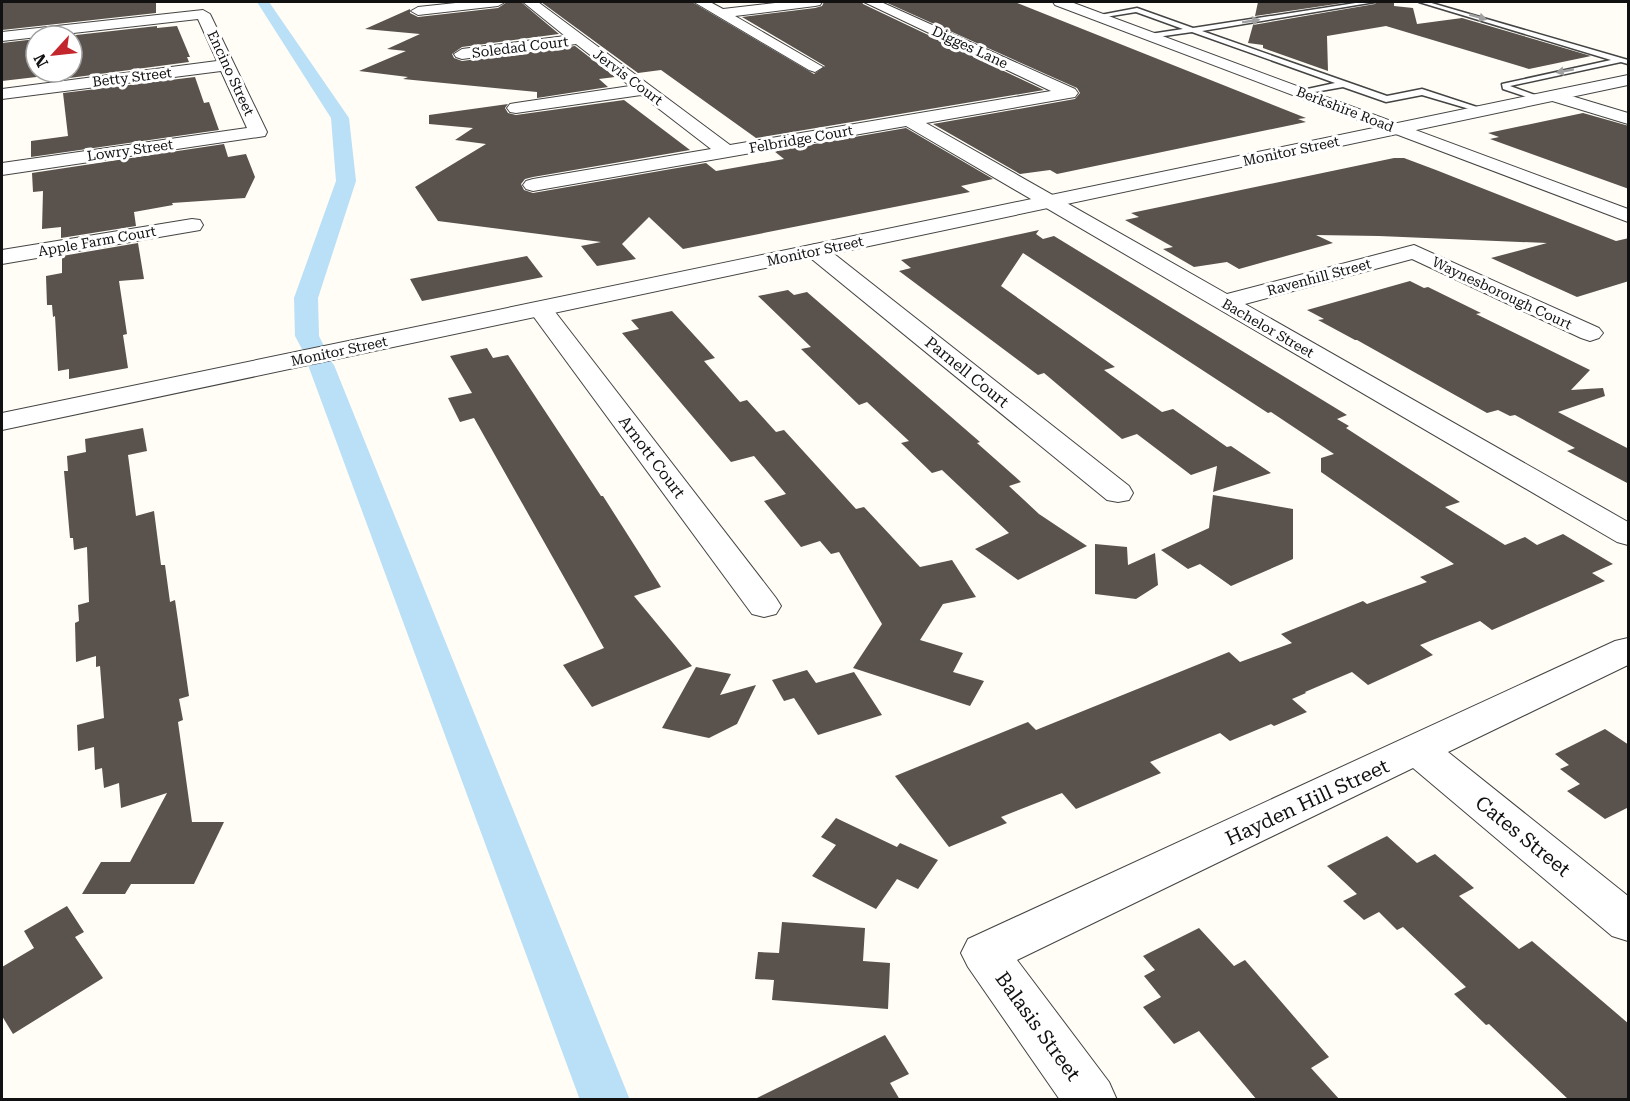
<svg xmlns="http://www.w3.org/2000/svg" width="1630" height="1101" font-family="'Roboto Serif',serif">
<rect width="100%" height="100%" fill="#fffdf5"/>
<g fill="none" stroke-linecap="round" stroke-linejoin="round">
<!-- canal -->
<g fill="#b9e0f7" fill-rule="evenodd">
<polygon points="257,2 269,2 349,118 356,181 318,298 319,336 324,346 321,351 312,353 303,351 295,336 294,298 336,181 331,118"/>
<polygon points="321,357 330,360 334,365 630,1100 580,1100 308,365 312,360"/>
</g>
</g>
<!-- building -->
<g fill="#5a524d">
<polygon points="2,2 156,2 156,13 2,30"/>
<polygon points="507,2 521,2 559,34 462,47 452,54 454,58 462,61 575,46 615,77 599,79 608,87 537,98 537,92 403,79 408,77 359,71 406,51 387,49 420,34 365,29 410,9 410,13 418,17 498,8"/>
<polygon points="541,2 692,2 814,74 825,66 742,17 815,8 822,6 824,2 862,2 863,4 1044,90 756,138 661,70 638,73"/>
<polygon points="885,2 1015,2 1306,118 1298,119 1306,122 1057,174 1050,170 1020,174 933,124 1075,99 1080,93 1077,88"/>
<polygon points="1258,2 1350,2 1255,16"/>
<polygon points="1377,2 1394,2 1394,6 1413,8 1417,24 1462,18 1591,56 1529,69 1386,26 1327,36 1328,71 1263,48 1263,45 1248,43 1253,25 1375,4"/>
<polygon points="157,26 157,28 177,26 190,57 187,57 189,62 62,79 62,74 2,81 2,43 36,39 36,72 72,72 72,36 67,36"/>
<polygon points="195,77 204,103 209,102 219,130 31,157 31,141 68,136 63,93"/>
<polygon points="624,100 690,150 533,177 525,179 521,184 524,190 533,193 706,163 716,171 784,159 774,151 906,128 993,179 961,186 970,192 683,249 649,217 622,244 636,259 597,266 581,246 601,242 438,221 415,187 486,144 455,140 473,128 429,124 429,115 508,104 505,108 508,113 516,115"/>
<polygon points="1583,113 1629,126 1629,189 1490,139 1499,137 1488,133"/>
<polygon points="224,144 228,157 246,154 255,177 245,198 172,203 173,205 134,212 136,226 61,238 61,227 42,229 43,191 33,192 32,173"/>
<polygon points="1394,158 1404,158 1436,170 1616,241 1629,238 1629,281 1577,297 1491,258 1547,243 1379,236 1316,235 1333,243 1239,269 1227,262 1194,267 1163,249 1173,247 1125,220 1139,217 1131,213"/>
<polygon points="1039,230 1036,234 1043,239 1054,236 1347,415 1337,419 1349,426 1346,428 1460,502 1445,507 1505,545 1525,537 1537,545 1563,534 1613,564 1592,573 1605,581 1492,630 1480,621 1420,645 1433,655 1368,685 1352,672 1305,692 1306,693 1292,699 1307,712 1274,726 1271,724 1230,741 1220,733 1150,762 1161,773 1076,809 1062,793 1001,817 1007,823 949,847 895,776 1028,722 1036,730 1229,652 1240,662 1292,643 1281,634 1363,601 1367,604 1427,582 1420,577 1454,564 1321,472 1321,458 1334,454 1271,412 1268,413 1023,253 1001,286 1115,367 1104,370 1162,412 1173,409 1227,447 1231,446 1271,473 1213,492 1217,466 1191,475 1137,434 1122,439 1044,373 1038,375 899,271 911,268 901,260"/>
<polygon points="138,243 144,279 119,281 127,334 123,335 128,368 69,379 69,369 58,371 55,316 53,317 52,305 47,305 46,276 62,273 62,256"/>
<polygon points="527,256 543,277 422,301 410,279"/>
<polygon points="1410,281 1424,288 1428,287 1481,313 1476,314 1590,370 1571,390 1603,388 1605,396 1558,412 1629,449 1629,484 1567,451 1575,448 1515,415 1510,416 1498,410 1487,413 1357,340 1355,340 1318,320 1324,319 1307,310"/>
<polygon points="788,290 794,295 807,292 980,442 977,443 1021,482 1009,486 1039,514 1087,546 1018,580 975,549 1009,533 942,470 932,473 901,443 909,441 867,402 859,405 801,349 811,347 758,296"/>
<polygon points="672,311 715,358 704,361 740,402 747,400 776,432 784,430 856,509 864,507 920,567 952,560 976,597 943,604 920,640 963,653 953,672 984,681 970,706 853,668 882,624 839,552 831,554 820,541 801,547 764,501 786,494 754,456 731,462 622,333 639,329 631,320"/>
<polygon points="487,348 493,358 508,355 601,496 603,496 661,587 634,596 692,666 592,707 563,665 604,648 474,418 460,422 448,398 472,393 450,356"/>
<polygon points="143,428 147,451 128,455 136,516 154,511 161,565 165,565 170,602 175,600 189,696 179,699 183,720 178,722 192,822 224,822 194,884 131,884 125,894 82,894 101,862 130,862 167,793 121,808 119,783 104,788 102,768 95,770 94,747 78,751 77,725 104,718 100,666 96,667 96,656 76,662 75,623 79,621 78,605 89,602 87,547 74,550 73,538 70,538 64,471 68,471 67,456 86,452 85,439"/>
<polygon points="1213,495 1293,509 1293,559 1231,586 1200,564 1188,569 1161,550 1209,528"/>
<polygon points="1095,544 1127,547 1128,565 1155,553 1158,585 1136,599 1095,594"/>
<polygon points="696,667 731,674 720,695 756,685 737,724 709,738 662,728"/>
<polygon points="807,670 816,683 854,672 882,715 818,735 794,698 784,701 772,680"/>
<polygon points="1605,729 1629,745 1629,807 1605,819 1567,791 1580,784 1560,769 1569,765 1555,754"/>
<polygon points="836,818 897,847 900,843 938,860 918,889 897,879 876,909 812,876 836,845 821,837"/>
<polygon points="1387,836 1417,863 1435,854 1474,888 1459,896 1519,949 1532,941 1629,1024 1629,1100 1569,1100 1489,1024 1486,1025 1454,994 1466,987 1403,927 1397,930 1379,912 1364,920 1343,901 1357,894 1327,866"/>
<polygon points="67,906 84,932 75,937 103,978 13,1034 2,1016 2,967 34,948 24,931"/>
<polygon points="782,922 865,928 863,961 890,963 888,1009 772,1000 774,980 755,979 758,952 779,953"/>
<polygon points="1199,928 1234,966 1245,960 1329,1057 1311,1068 1340,1100 1257,1100 1199,1031 1174,1044 1143,1007 1161,997 1144,976 1155,970 1143,956"/>
<polygon points="885,1035 909,1074 890,1083 900,1100 753,1100"/>
</g>
<g fill="none" stroke-linecap="round" stroke-linejoin="round">
<!-- service casing -->
<g stroke="#444" stroke-width="3">
<g id="service">
<polygon points="1362,2 1375,2 1202,31 1387,96 1422,89 1483,109 1483,113 1422,95 1386,102 1343,87 1298,95 1298,91 1335,83 1192,32 1150,38 1150,34 1183,29 1136,12 1099,18 1095,16 1137,8 1193,28"/>
<polygon points="1419,2 1428,2 1628,60 1628,64 1621,62 1510,86 1546,99 1542,102 1503,89 1502,84 1611,60"/>
</g>
</g>
<!-- minor casing -->
<g stroke="#444" stroke-width="2">
<g id="minor">
<polygon points="465,2 505,2 498,6 418,15 411,11 418,7"/>
<polygon points="523,2 538,2 730,145 1051,91 864,2 881,2 1075,89 1078,93 1075,97 1069,98 926,123 1227,294 1414,245 1599,328 1603,333 1599,338 1590,341 1581,338 1412,259 1245,304 1628,522 1628,545 1617,542 906,126 533,191 526,189 523,185 526,181 533,179 711,149 641,95 516,113 510,112 507,108 510,104 516,103 630,86 576,44 462,59 456,57 454,54 462,49 565,36"/>
<polygon points="694,2 710,2 723,9 784,2 822,2 820,5 815,6 735,16 823,67 815,72 809,70"/>
<polygon points="1053,2 1071,2 1628,209 1628,222 1055,5"/>
<polygon points="203,10 210,14 267,132 265,136 2,175 2,163 247,128 221,71 2,99 2,89 217,61 198,19 2,41 2,32"/>
<polygon points="1555,91 1628,113 1628,124 1549,100 1546,96 1549,92"/>
<polygon points="192,219 200,220 203,225 200,230 2,264 2,250"/>
<polygon points="816,244 824,246 1129,486 1133,493 1129,500 1118,502 1107,500 808,256 805,251 808,246"/>
<polygon points="540,302 549,304 776,598 781,606 776,614 764,617 752,614 528,309 531,304"/>
<polygon points="1628,638 1628,665 1448,752 1628,896 1628,941 1612,936 1413,768 1017,960 1109,1082 1117,1100 1060,1100 968,967 961,953 968,939 1615,641"/>
</g>
</g>
<!-- tertiary casing -->
<g stroke="#444" stroke-width="2">
<polygon id="tertiary" points="1628,75 1628,85 2,430 2,413"/>
</g>
<!-- service -->
<use href="#service" fill="#fff" fill-rule="evenodd"/>
<!-- minor -->
<use href="#minor" fill="#fff" fill-rule="evenodd"/>
<!-- tertiary -->
<use href="#tertiary" fill="#fff" fill-rule="evenodd"/>
</g>
<!-- one-way arrows -->
<defs><path id="oneway-solid" d="M-6-.8H1V-3.2L6.5 0L1 3.2V.8H-6Z" transform="scale(1.5)"/></defs>
<g fill="#a0a0a0">
<use href="#oneway-solid" transform="translate(1478 17) rotate(16)"/>
<use href="#oneway-solid" transform="translate(1251 21) rotate(-9)"/>
<use href="#oneway-solid" transform="translate(1565 71) rotate(169)"/>
</g>
<g text-anchor="middle" dominant-baseline="central" stroke-width="6" stroke-linejoin="round" paint-order="stroke">
<!-- far-street labels -->
<g font-size="14" fill="#111" stroke="#fff">
<text transform="translate(520 47) rotate(-7)">Soledad Court</text>
<text transform="translate(970 47) rotate(25)">Digges Lane</text>
<text transform="translate(231 73) rotate(65)">Encino Street</text>
<text transform="translate(132 77) rotate(-7)">Betty Street</text>
<text transform="translate(628 77) rotate(37)">Jervis Court</text>
<text transform="translate(1345 109) rotate(21)">Berkshire Road</text>
<text transform="translate(801 139) rotate(-10)">Felbridge Court</text>
<text transform="translate(130 150) rotate(-8)">Lowry Street</text>
<text transform="translate(1291 151) rotate(-12)">Monitor Street</text>
<text transform="translate(97 241) rotate(-10)">Apple Farm Court</text>
<text transform="translate(815 251) rotate(-12)">Monitor Street</text>
<text transform="translate(1319 277) rotate(-15)">Ravenhill Street</text>
<text transform="translate(1502 293) rotate(25)">Waynesborough Court</text>
<text transform="translate(1268 328) rotate(30)">Bachelor Street</text>
<text transform="translate(339 351) rotate(-12)">Monitor Street</text>
</g>
<!-- street labels -->
<g font-size="16" fill="#111" stroke="#fff">
<text transform="translate(967 372) rotate(39)">Parnell Court</text>
<text transform="translate(652 457) rotate(53)">Arnott Court</text>
</g>
<!-- near-street labels -->
<g font-size="20" fill="#111" stroke="#fff">
<text transform="translate(1307 802) rotate(-25)">Hayden Hill Street</text>
<text transform="translate(1523 836) rotate(39)">Cates Street</text>
<text transform="translate(1038 1026) rotate(54)">Balasis Street</text>
</g>
</g>
<!-- border -->
<rect width="1630" height="1101" fill="none" stroke="#111111" stroke-width="6"/>
<!-- north arrow -->
<g transform="translate(54 54) rotate(243)"><circle r="28" fill="#ffffff" stroke="#a0a0a0" stroke-width="1.5"/>
<path d="M0-4.5L10 22L0 15L-10 22Z" fill="#c4262e"/>
<text y="-9" font-size="16" font-weight="bold" text-anchor="middle" fill="#111111">N</text>
</g>
</svg>
